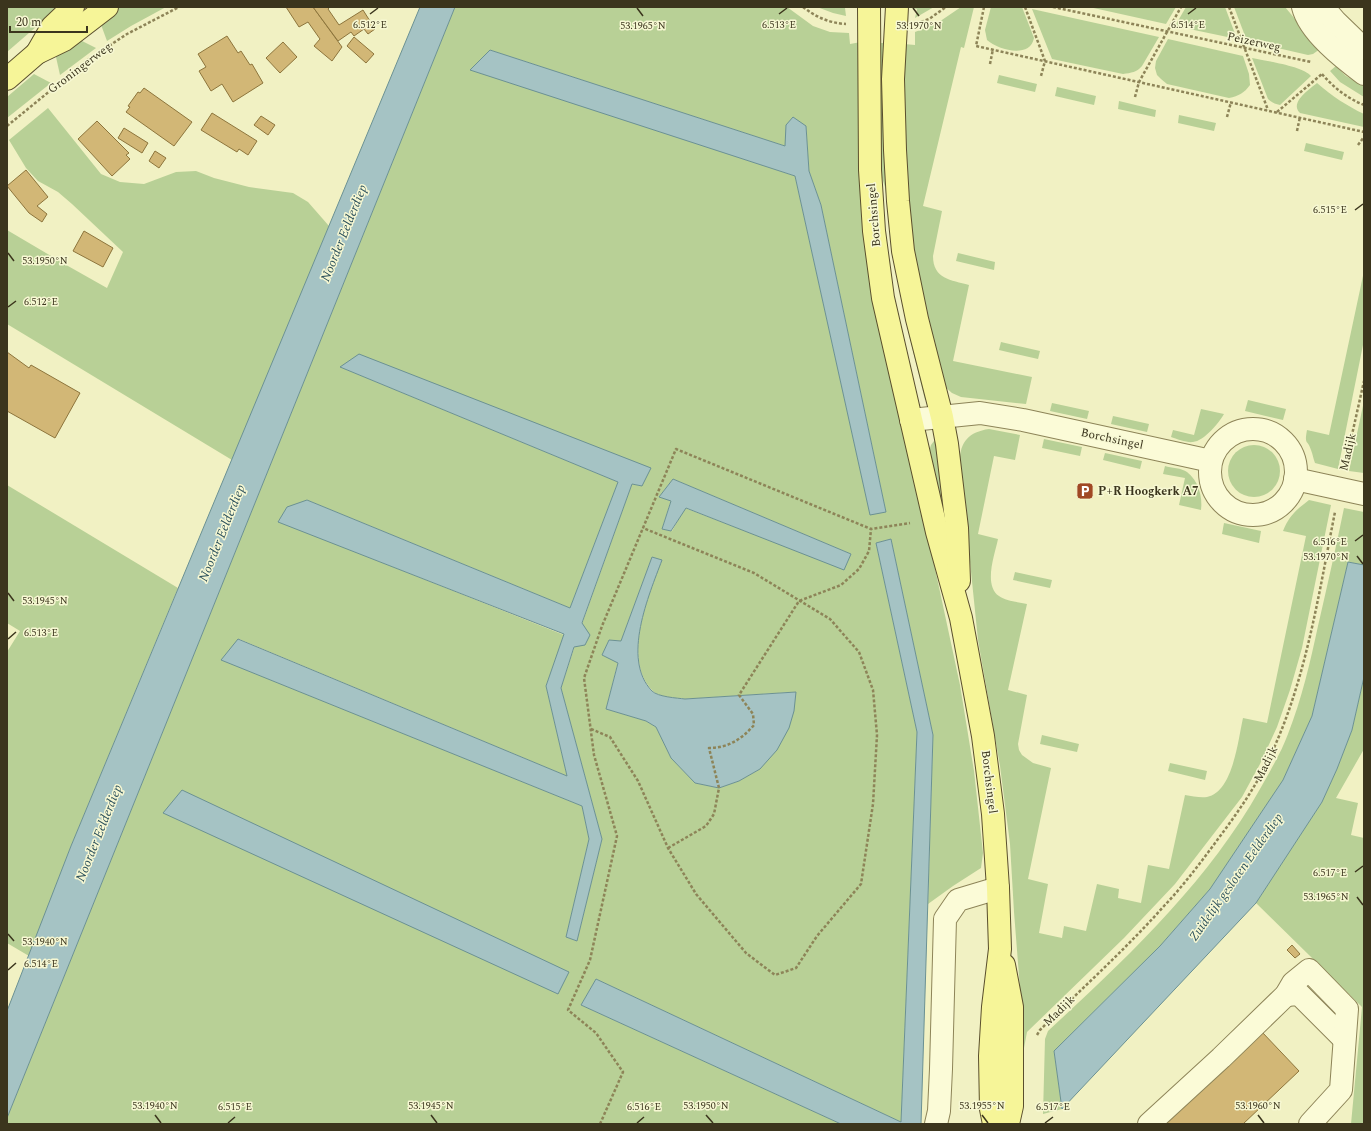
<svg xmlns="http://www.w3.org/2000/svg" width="1371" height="1131" font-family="Spectral,serif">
<rect width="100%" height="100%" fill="#f1f1c3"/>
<!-- green -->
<g fill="#b8d096" fill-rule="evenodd">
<polygon points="7,7 59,7 7,52"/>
<polygon points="118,7 166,7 131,26 107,41 100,22"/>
<path d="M455 7H787L813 26 830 32 849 33 850 44 861 42 913 466 960 685 974 771 983 853 981 868 953 886 928 904 933 735 891 539 876 543 917 732 901 1122 596 979 581 1005 841 1124H7V1118ZM490 50 785 146 806 126 809 171 821 205 886 512 870 514 795 176 471 70ZM340 367 642 486 632 484 582 624 561 688 602 839 577 941 566 937 589 839 582 806 222 660 239 639 567 776 546 686 564 635 278 521 307 500 570 608 618 482ZM673 479 851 554 844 569 685 508 672 531 662 529 671 500 659 497ZM652 557 661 560C649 595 621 660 653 691 658 697 677 698 685 699L795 692 760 769 739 781 719 788 695 783 671 758 656 727 646 721 606 709 618 662 602 655 609 640 621 641Z"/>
<polygon points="817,7 847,7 845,8 846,16 833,13"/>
<polygon points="907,7 934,7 915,18 917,9"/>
<path d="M961 7H974L964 48 961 47 923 206 942 211 933 256C933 279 951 280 969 285L953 361 1032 377 1026 404 961 397 952 393 944 386 935 360 910 236 904 138V44L915 45V32L936 24Z"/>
<path d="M991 7H1022L1034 38C1030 59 998 50 987 40L985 30Z"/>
<polygon points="1089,7 1176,7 1166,24"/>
<polygon points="1186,7 1225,7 1237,39 1175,26"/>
<polygon points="1234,7 1285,7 1320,49 1313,54 1308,55 1247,41"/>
<path d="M1032 9 1159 37 1142 66C1137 72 1131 73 1123 74L1052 59Z"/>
<polygon points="78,39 96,48 60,75 56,57"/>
<path d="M1168 39 1243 56 1249 74 1250 85C1244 93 1239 96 1229 98L1167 84 1161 79 1157 75 1155 68 1156 61Z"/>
<polygon points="877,43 886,43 929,399 925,400 909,335 897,276 885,187 878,165"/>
<path d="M1252 58C1266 61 1303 66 1311 76L1280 105C1275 104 1272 103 1268 99Z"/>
<polygon points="1336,66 1346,76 1364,86 1364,97 1340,82 1330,71"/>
<polygon points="34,74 51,83 7,118 7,97"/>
<polygon points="999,75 1037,84 1035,92 997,83"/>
<path d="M1317 83C1332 96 1347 106 1364 114V127L1300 113C1289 102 1310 89 1317 83Z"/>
<polygon points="1057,87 1096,96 1094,105 1055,96"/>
<polygon points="1119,101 1156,110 1155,117 1118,109"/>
<polygon points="48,108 101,174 120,182 144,184 176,172 196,171 214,178 249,187 293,193 308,202 329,226 232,460 7,324 7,230 68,266 107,288 123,252 72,204 58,192 38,181 26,168 9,140"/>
<polygon points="1179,115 1216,123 1214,131 1178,123"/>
<polygon points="1306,143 1344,152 1342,160 1304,151"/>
<polygon points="958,253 995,262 994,270 956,261"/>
<path d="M1364 271V340L1338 469 1315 463C1313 458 1313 455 1311 450 1308 439 1304 446 1307 430L1329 435Z"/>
<polygon points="1001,342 1040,351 1038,359 999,350"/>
<polygon points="1248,400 1286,409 1283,420 1245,411"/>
<polygon points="1364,401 1364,473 1349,471"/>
<polygon points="1052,403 1089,411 1087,419 1050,411"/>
<path d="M1201 409 1224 414C1219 423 1204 441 1193 442 1187 443 1177 439 1171 437L1173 430 1194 435Z"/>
<polygon points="1113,416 1149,424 1147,432 1111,424"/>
<path d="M989 429 1020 435 1015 460 994 456 978 534 998 539C995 554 983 585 999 596 1006 601 1018 602 1027 604L1008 690 1027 695 1018 744 1019 750 1022 755 1033 763 1051 768 1028 879 1048 884 1039 933 1062 938 1064 926 1086 931 1097 884 1119 889 1118 898 1141 903 1148 865 1169 869 1185 795C1192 796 1200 798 1207 797 1233 792 1238 740 1243 718L1267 723 1306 536 1283 531C1289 516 1296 510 1309 500L1331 505 1302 648 1290 690 1277 727 1260 764 1242 797 1175 884 1124 938 1027 1032 1024 1048 1022 1049V1014L1014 912 1010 844 1000 766 978 640 960 464C959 443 968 432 989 429Z"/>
<polygon points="1044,439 1082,447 1080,456 1042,448"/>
<polygon points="934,441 937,442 948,504 945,534 929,451 931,445"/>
<circle cx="1254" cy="471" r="26"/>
<polygon points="1105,453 1142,461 1140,469 1103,460"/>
<path d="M1165 466C1171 468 1182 468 1187 472 1198 480 1203 497 1201 510L1179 505 1185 478 1163 474Z"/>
<polygon points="7,485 178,588 71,846 29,956 7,943 7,652 20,631 7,623"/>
<path d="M1344 508 1364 512V565L1348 562 1312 716 1283 780 1210 889 1160 946 1054 1051 1062 1109 1043 1114 1045 1039 1048 1031C1127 958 1207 883 1260 789 1270 771 1281 753 1288 734 1302 698 1310 663 1318 626 1327 587 1336 547 1344 508Z"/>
<polygon points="1224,523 1261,531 1259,543 1222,534"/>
<polygon points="1015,572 1052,580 1050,588 1013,580"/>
<polygon points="1364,677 1364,749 1336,798 1358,803 1351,835 1364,838 1364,1124 1351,1124 1362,1007 1256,903 1322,802 1337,769 1352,730"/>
<polygon points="1042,735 1079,744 1077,752 1040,744"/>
<polygon points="1170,763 1207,771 1205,780 1168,771"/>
</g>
<!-- water -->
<g fill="#a5c3c4" stroke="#6b9193">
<polygon points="420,7 455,7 7,1118 7,1011 71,846"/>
<polygon points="490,50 785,146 786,125 793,117 806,126 809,171 821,205 886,512 870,515 795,176 470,70"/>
<polygon points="359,354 651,468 642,486 632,484 582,623 590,635 585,645 574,647 561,688 602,839 577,941 566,937 589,839 582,806 221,660 238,639 567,776 546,686 564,634 278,522 287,507 307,500 570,608 618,482 340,367"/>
<polygon points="673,479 851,554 844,570 686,508 671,531 662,529 671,501 659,497"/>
<polygon points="891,539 933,735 921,1124 841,1124 581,1005 596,979 901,1122 917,732 876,543"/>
<path d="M652 557 662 560C649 595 621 659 652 691 658 697 677 698 685 699L796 692 794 711 789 728 777 750 760 769 739 781 719 788 695 783 671 758 656 727 646 721 606 709 618 663 602 655 609 640 621 641Z"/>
<polygon points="1348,562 1364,565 1364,677 1352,730 1337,769 1322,802 1256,903 1062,1109 1054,1051 1160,946 1210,889 1283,780 1312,716"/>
<polygon points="182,790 569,972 558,994 163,813"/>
</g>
<!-- building -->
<g fill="#d2b776" stroke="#8d753c">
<polygon points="286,7 313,7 342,47 332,61 314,46 320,39 308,22 299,27"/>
<polygon points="313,7 330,7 328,9 339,25 363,10 375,29 368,34 364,29 354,36 351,32 338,41"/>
<polygon points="227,36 238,53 241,51 250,65 252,64 263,83 233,102 222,84 211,91 199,71 206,67 198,54"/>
<polygon points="354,37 374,54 366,63 347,46"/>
<polygon points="283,42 297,57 280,73 266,58"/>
<polygon points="144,88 192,122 174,146 126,112 130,107 128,106 138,92 140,93"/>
<polygon points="212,113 257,141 248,155 239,149 237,152 201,130"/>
<polygon points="261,116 275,125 268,135 254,125"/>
<polygon points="97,121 129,153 126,155 130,159 112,176 78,139"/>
<polygon points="124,128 148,143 142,153 118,138"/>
<polygon points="155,151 166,158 159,168 149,161"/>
<polygon points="26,170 48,197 37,206 47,214 42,222 29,213 7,186"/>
<polygon points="84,231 113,248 103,267 73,251"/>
<polygon points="7,352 29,368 31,365 80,393 55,438 7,411"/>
<polygon points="1292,945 1300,954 1295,958 1287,950"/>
<polygon points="1262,1032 1299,1071 1243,1124 1165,1124"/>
</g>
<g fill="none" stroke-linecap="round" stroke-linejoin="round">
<!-- minor casing -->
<g stroke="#8d8458" stroke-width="24">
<g id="minor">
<path d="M1303 7C1309 32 1344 59 1364 74"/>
<polyline points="1323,7 1336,22 1364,49"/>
<polyline points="911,420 980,413 1023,420 1211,461"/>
<circle cx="1253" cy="472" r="43"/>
<polyline points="1295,479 1364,494"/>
<polyline points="1286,995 1299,994 1344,1039"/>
<polyline points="936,1124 939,1111 941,1069 945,919 958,900 998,888"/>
<polyline points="1149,1124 1221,1058 1286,995 1293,983 1309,970 1347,1009 1341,1090 1310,1124"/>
</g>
</g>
<!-- major casing -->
<g stroke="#5a4f2d" stroke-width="24">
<g id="major">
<polyline points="869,7 870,170 874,231 883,298 937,532 961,618 983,736 993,814 998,888 1000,949 993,1007 990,1056 991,1109 994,1124"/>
<polyline points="897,7 893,79 895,150 898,201 903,251 917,319 942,417 947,444 957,528 959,581"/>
<polyline points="37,53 52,27 73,7"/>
<polyline points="7,79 37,53 64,40 107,7"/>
<polyline points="1004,965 1012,1007 1012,1106 1008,1124"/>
</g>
</g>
<!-- path -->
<g stroke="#8d8458" stroke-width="2.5" stroke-dasharray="3 2" stroke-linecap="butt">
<path d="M803 7C816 17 829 23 846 24"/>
<polyline points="984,7 976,46 1364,132"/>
<polyline points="1025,7 1045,61 1041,76"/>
<polyline points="1053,7 1311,62"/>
<polyline points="1229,7 1268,110"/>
<polyline points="921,22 929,19 946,7"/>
<polyline points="990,64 993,49"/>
<path d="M1322 74C1334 88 1347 98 1364 105"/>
<polyline points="1135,97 1139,82 1181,7"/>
<polyline points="1277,112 1322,74"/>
<polyline points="1227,117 1231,102"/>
<polyline points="7,126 89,59 127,34 179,7"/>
<polyline points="1297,131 1300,117"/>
<polyline points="1358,145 1364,137"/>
<polyline points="1345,466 1364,381"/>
<polyline points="591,729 610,737 638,781 668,848 696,894 746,953 775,975 796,968 817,936 861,884 873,804 877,735 873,690 859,652 830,619 754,573 643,528"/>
<path d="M668 848 706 826 714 814 719 788 709 748C728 748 742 739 754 725L753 714 739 695 799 601 841 585 859 569 869 551 871 529"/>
<path d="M1037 1035 1040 1030C1081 989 1125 950 1164 906 1184 885 1201 862 1218 839 1239 811 1259 782 1273 750 1307 675 1319 592 1335 512"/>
<polyline points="600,1124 623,1072 596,1033 568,1010 590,960 617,836 594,755 584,678 602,626 676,449 871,529 910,523"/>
</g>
<!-- minor -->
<use href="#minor" stroke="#fbfbd7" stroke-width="22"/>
<!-- major -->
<use href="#major" stroke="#f6f598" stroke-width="22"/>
</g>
<!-- ticks -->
<path fill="none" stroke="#3b351d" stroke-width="1.5" d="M637 8 643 16M913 8 919 16M370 14 378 8M779 14 787 8M1188 14 1196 8M1355 210 1363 204M8 253 14 261M8 307 16 301M1355 541 1363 535M1357 556 1363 564M8 593 14 601M8 639 16 632M1355 872 1363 866M1357 897 1363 905M8 934 14 941M8 970 16 963M155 1115 161 1123M431 1115 437 1123M706 1115 713 1123M982 1115 988 1123M1258 1115 1264 1123M228 1123 235 1117M637 1123 644 1117M1045 1123 1053 1117"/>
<!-- icons -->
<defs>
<g id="parking-square" transform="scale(0.9)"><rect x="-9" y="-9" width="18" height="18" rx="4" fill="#a04824" stroke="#f7f8d3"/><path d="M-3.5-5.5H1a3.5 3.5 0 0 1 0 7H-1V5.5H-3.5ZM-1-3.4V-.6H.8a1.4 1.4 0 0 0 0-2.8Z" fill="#fff"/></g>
</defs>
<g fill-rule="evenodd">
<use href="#parking-square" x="1085" y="491"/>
</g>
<g text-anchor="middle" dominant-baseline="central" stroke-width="3" stroke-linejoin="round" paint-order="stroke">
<!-- street labels -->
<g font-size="12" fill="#3b351d" stroke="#f7f8d3">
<text transform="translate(1254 42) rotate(12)">Peizerweg</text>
<text transform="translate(80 68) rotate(-37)">Groningerweg</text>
<text transform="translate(874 215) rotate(-95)">Borchsingel</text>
<text transform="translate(1112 439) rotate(12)">Borchsingel</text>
<text transform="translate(1348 452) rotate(-77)">Madijk</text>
<text transform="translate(1266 764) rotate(-63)">Madijk</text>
<text transform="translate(989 782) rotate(83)">Borchsingel</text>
<text transform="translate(1059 1011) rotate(-44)">Madijk</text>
</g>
<!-- poi labels -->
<g font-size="12" font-weight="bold" fill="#3b351d" stroke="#f7f8d3" text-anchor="start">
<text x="1098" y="491">P+R Hoogkerk A7</text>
</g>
<!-- water labels -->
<g font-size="13" font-style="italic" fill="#2c515c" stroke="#f7f8d3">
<text transform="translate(344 233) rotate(-68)">Noorder Eelderdiep</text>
<text transform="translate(222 533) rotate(-68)">Noorder Eelderdiep</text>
<text transform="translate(99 833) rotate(-68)">Noorder Eelderdiep</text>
<text transform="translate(1236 877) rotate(-55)">Zuidelijk gesloten Eelderdiep</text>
</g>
</g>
<g font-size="10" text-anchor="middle" fill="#3b351d" stroke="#f7f8d3" stroke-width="3" stroke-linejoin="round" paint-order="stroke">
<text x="370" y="28">6.512°E</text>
<text x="779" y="28">6.513°E</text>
<text x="1188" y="28">6.514°E</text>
<text x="643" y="29">53.1965°N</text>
<text x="919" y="29">53.1970°N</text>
<text x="1330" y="213">6.515°E</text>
<text x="45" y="264">53.1950°N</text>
<text x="41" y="305">6.512°E</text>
<text x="1330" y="545">6.516°E</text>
<text x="1326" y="560">53.1970°N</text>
<text x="45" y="604">53.1945°N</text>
<text x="41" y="636">6.513°E</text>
<text x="1330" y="876">6.517°E</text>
<text x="1326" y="900">53.1965°N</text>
<text x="45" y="945">53.1940°N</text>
<text x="41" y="967">6.514°E</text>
<text x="155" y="1109">53.1940°N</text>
<text x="431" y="1109">53.1945°N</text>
<text x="706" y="1109">53.1950°N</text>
<text x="982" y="1109">53.1955°N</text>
<text x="1258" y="1109">53.1960°N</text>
<text x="235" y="1110">6.515°E</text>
<text x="644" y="1110">6.516°E</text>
<text x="1053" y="1110">6.517°E</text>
</g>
<!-- border -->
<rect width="1371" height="1131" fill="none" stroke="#3b351d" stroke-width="16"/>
<!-- scale -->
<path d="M10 26v6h77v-6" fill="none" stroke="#3b351d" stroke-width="2"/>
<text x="16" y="26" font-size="12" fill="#3b351d" stroke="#f7f8d3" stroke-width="3" paint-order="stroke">20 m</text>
</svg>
